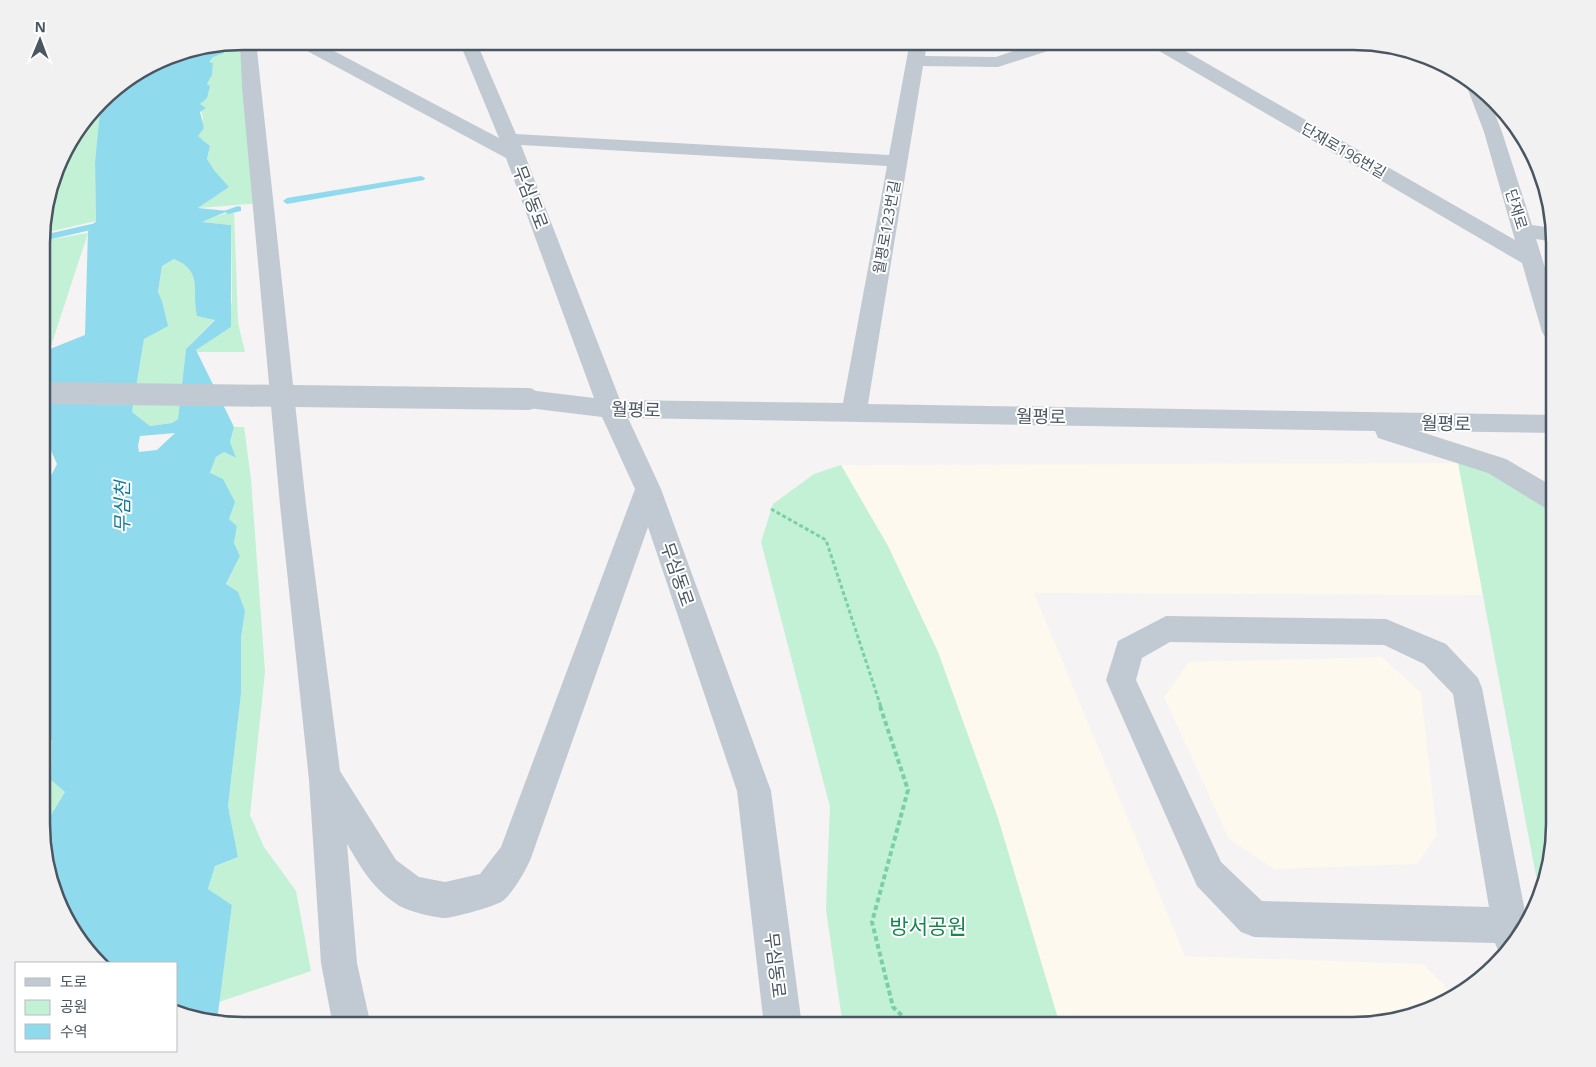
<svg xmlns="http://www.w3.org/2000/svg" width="1596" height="1067" font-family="'Open Sans','Noto Sans KR',sans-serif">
<rect width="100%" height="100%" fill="#f5f3f3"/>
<!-- commercial -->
<g fill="#fdf9ef">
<polygon points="1458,463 1483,595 1034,593 1185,956 1423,964 1456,997 1366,1025 1060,1025 998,818 938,652 888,546 841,465"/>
<polygon points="1382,657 1421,693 1437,835 1417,864 1274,869 1229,839 1164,697 1189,662"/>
</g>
<!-- green -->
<g fill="#c3f1d5">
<polygon points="247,41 263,203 198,208 229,187 214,170 207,159 210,146 198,136 203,119 200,105 207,84 212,75 213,63 209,62 221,46"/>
<polygon points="103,101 95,162 96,221 43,233 43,217 62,154"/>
<polygon points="234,210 238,323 245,352 197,352 196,349 231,327 230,309 232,302 231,225 201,222"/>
<polygon points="88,233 50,349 43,349 43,241"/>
<path d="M174 259C204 272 191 290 197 316L215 319 186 349 178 419 172 423 150 426 132 412 144 339 162 301 158 293 162 266Z"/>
<polygon points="234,427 244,427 251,479 265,672 250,815 264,847 296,891 311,971 219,1002 232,905 208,889 215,866 238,857 228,806 241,694 241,638 245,611 226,585 240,556 234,543 237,526 229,519 210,474 216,457 224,452 235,458 230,442"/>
<polygon points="1458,463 1482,466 1546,502 1554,511 1554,837 1544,889 1540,897"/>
<polygon points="841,465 888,546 938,652 998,818 1060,1025 843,1026 826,910 830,807 761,542 773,504 814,474"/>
<polygon points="43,738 52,740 51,780 65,792 48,820 43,845"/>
</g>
<!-- water -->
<path fill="#90daee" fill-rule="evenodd" d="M221 46 224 53 213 57 209 62 213 63 212 75 207 84 210 86 207 98 200 104 206 108 200 112 204 128 198 136 210 146 207 159 214 170 229 187 198 208 228 211 202 222 231 225V327L196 350 234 427 230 442 236 458 224 452 216 457 210 473 223 479 235 502 229 519 237 526 234 543 240 556 226 584 238 592 245 611 241 638V694L228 806 238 857 215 866 208 889 232 905 217 1021 176 1014V963H104L68 925 43 850 48 820 65 792 51 780 52 740 43 738V526L47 521 43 518V509L51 498 43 495V492L57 464 43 432V405L50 349 85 335 88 231 96 221 95 162 101 103 110 92 166 57ZM174 259C204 272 191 290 197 316L215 320 186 349 178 419 172 423 150 426 132 412 144 339 168 326 162 301 158 292 162 266ZM175 433 157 450 139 452 138 446 140 436Z"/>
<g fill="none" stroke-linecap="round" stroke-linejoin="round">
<!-- stream -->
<g fill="#90daee" fill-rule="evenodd">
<polygon points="421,176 425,178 424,180 287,204 283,201 287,198"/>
<polygon points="238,206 241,207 241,211 228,214 224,211"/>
<polygon points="105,221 109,224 108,226 43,241 43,235"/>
</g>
<!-- path-far1 -->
<polyline stroke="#7ad0a6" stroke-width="3" stroke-dasharray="4 2.5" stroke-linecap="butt" points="771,509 826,540 881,707"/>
<!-- path -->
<polyline stroke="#7ad0a6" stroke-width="4" stroke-dasharray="5 3" stroke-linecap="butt" points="880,706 908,790 872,922 893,1007 912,1025"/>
<!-- minor -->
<g fill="#c1cad2" fill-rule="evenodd">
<path d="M256 41 306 505 340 771 396 860 419 877 445 882 480 874 501 847 635 489 602 417 528 408 519 405 516 399 519 393 528 390 594 398 506 158 296 45 294 41H315L499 138 459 41H476L516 134 889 155 910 41H927L925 56 996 57 1043 41H1068L1066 45 998 67 923 66 868 404 1554 415V433L1418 431 1506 459 1554 487V511L1545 508 1488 473 1378 438 1375 431 628 418 661 489 771 791 802 1026H764L737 791 648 527 531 858C526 870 512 895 501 902 492 907 456 917 446 918 435 918 407 911 398 905 372 888 362 869 347 844L357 963 371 1026H333L321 963 309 780 280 505 242 87 240 42ZM521 145 887 166 843 403 620 400Z"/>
<polygon points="1147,41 1168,41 1515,240 1484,132 1467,87 1472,83 1491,104 1502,132 1532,225 1554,228 1554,242 1536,239 1554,296 1554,340 1546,338 1542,332 1522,263 1149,45"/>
<path d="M1166 616 1386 619 1446 644 1478 678 1482 688 1527 922 1521 936 1500 955 1495 943 1254 937 1241 932 1197 886 1106 680 1118 641ZM1170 642 1384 645 1424 664 1453 694 1489 907 1262 901 1221 862 1136 680 1142 658Z"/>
</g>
<!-- minor-bridge -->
<polyline stroke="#c1cad2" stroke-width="22" points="43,393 528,399"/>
</g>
<g text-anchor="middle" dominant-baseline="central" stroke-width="4" stroke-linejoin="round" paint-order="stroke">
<!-- far-street labels -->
<g font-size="15" fill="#4a5661" stroke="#fff">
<text transform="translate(1344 150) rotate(30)">단재로196번길</text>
<text transform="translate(1517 209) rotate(73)">단재로</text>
<text transform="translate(886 227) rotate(-80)">월평로123번길</text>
</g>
<!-- street labels -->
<g font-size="18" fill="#4a5661" stroke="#fff">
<text transform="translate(531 197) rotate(69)">무심동로</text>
<text transform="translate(636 409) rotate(2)">월평로</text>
<text transform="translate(1041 416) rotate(1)">월평로</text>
<text transform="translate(1446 423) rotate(1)">월평로</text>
<text transform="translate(678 574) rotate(71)">무심동로</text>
<text transform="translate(776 965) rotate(83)">무심동로</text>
</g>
<!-- water labels -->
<g font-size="19" font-style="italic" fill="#0c7c9b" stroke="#fff">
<text transform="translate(122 507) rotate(-90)">무심천</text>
</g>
<!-- near-park labels -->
<g font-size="21" fill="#17864f" stroke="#fff">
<text x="928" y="926">방서공원</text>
</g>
</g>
<!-- crop -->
<path d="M0 0H1596V1067H0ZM243 50H1353A193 193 0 0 1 1546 243V824A193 193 0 0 1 1353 1017H243A193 193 0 0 1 50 824V243A193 193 0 0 1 243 50Z" fill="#f1f1f2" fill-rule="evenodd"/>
<path fill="none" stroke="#4a5661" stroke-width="2.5" d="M243 50H1353A193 193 0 0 1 1546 243V824A193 193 0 0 1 1353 1017H243A193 193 0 0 1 50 824V243A193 193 0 0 1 243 50Z"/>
<!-- legend -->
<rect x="15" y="962" width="162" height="90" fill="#ffffff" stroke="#b7bbc0"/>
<rect x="25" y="978" width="25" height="8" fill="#c1cad2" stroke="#b7bbc0"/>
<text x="60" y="987" font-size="15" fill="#4a5661">도로</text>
<rect x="25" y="1000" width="25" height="15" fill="#c3f1d5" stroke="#b7bbc0"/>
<text x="60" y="1012" font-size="15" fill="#4a5661">공원</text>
<rect x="25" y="1024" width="25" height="15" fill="#90daee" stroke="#b7bbc0"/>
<text x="60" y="1037" font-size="15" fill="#4a5661">수역</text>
<!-- north arrow -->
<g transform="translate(40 40) rotate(1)" stroke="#ffffff" stroke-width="4" paint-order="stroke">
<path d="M0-4L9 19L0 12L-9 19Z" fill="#4a5661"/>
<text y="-8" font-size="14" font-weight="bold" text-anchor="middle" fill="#4a5661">N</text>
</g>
</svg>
